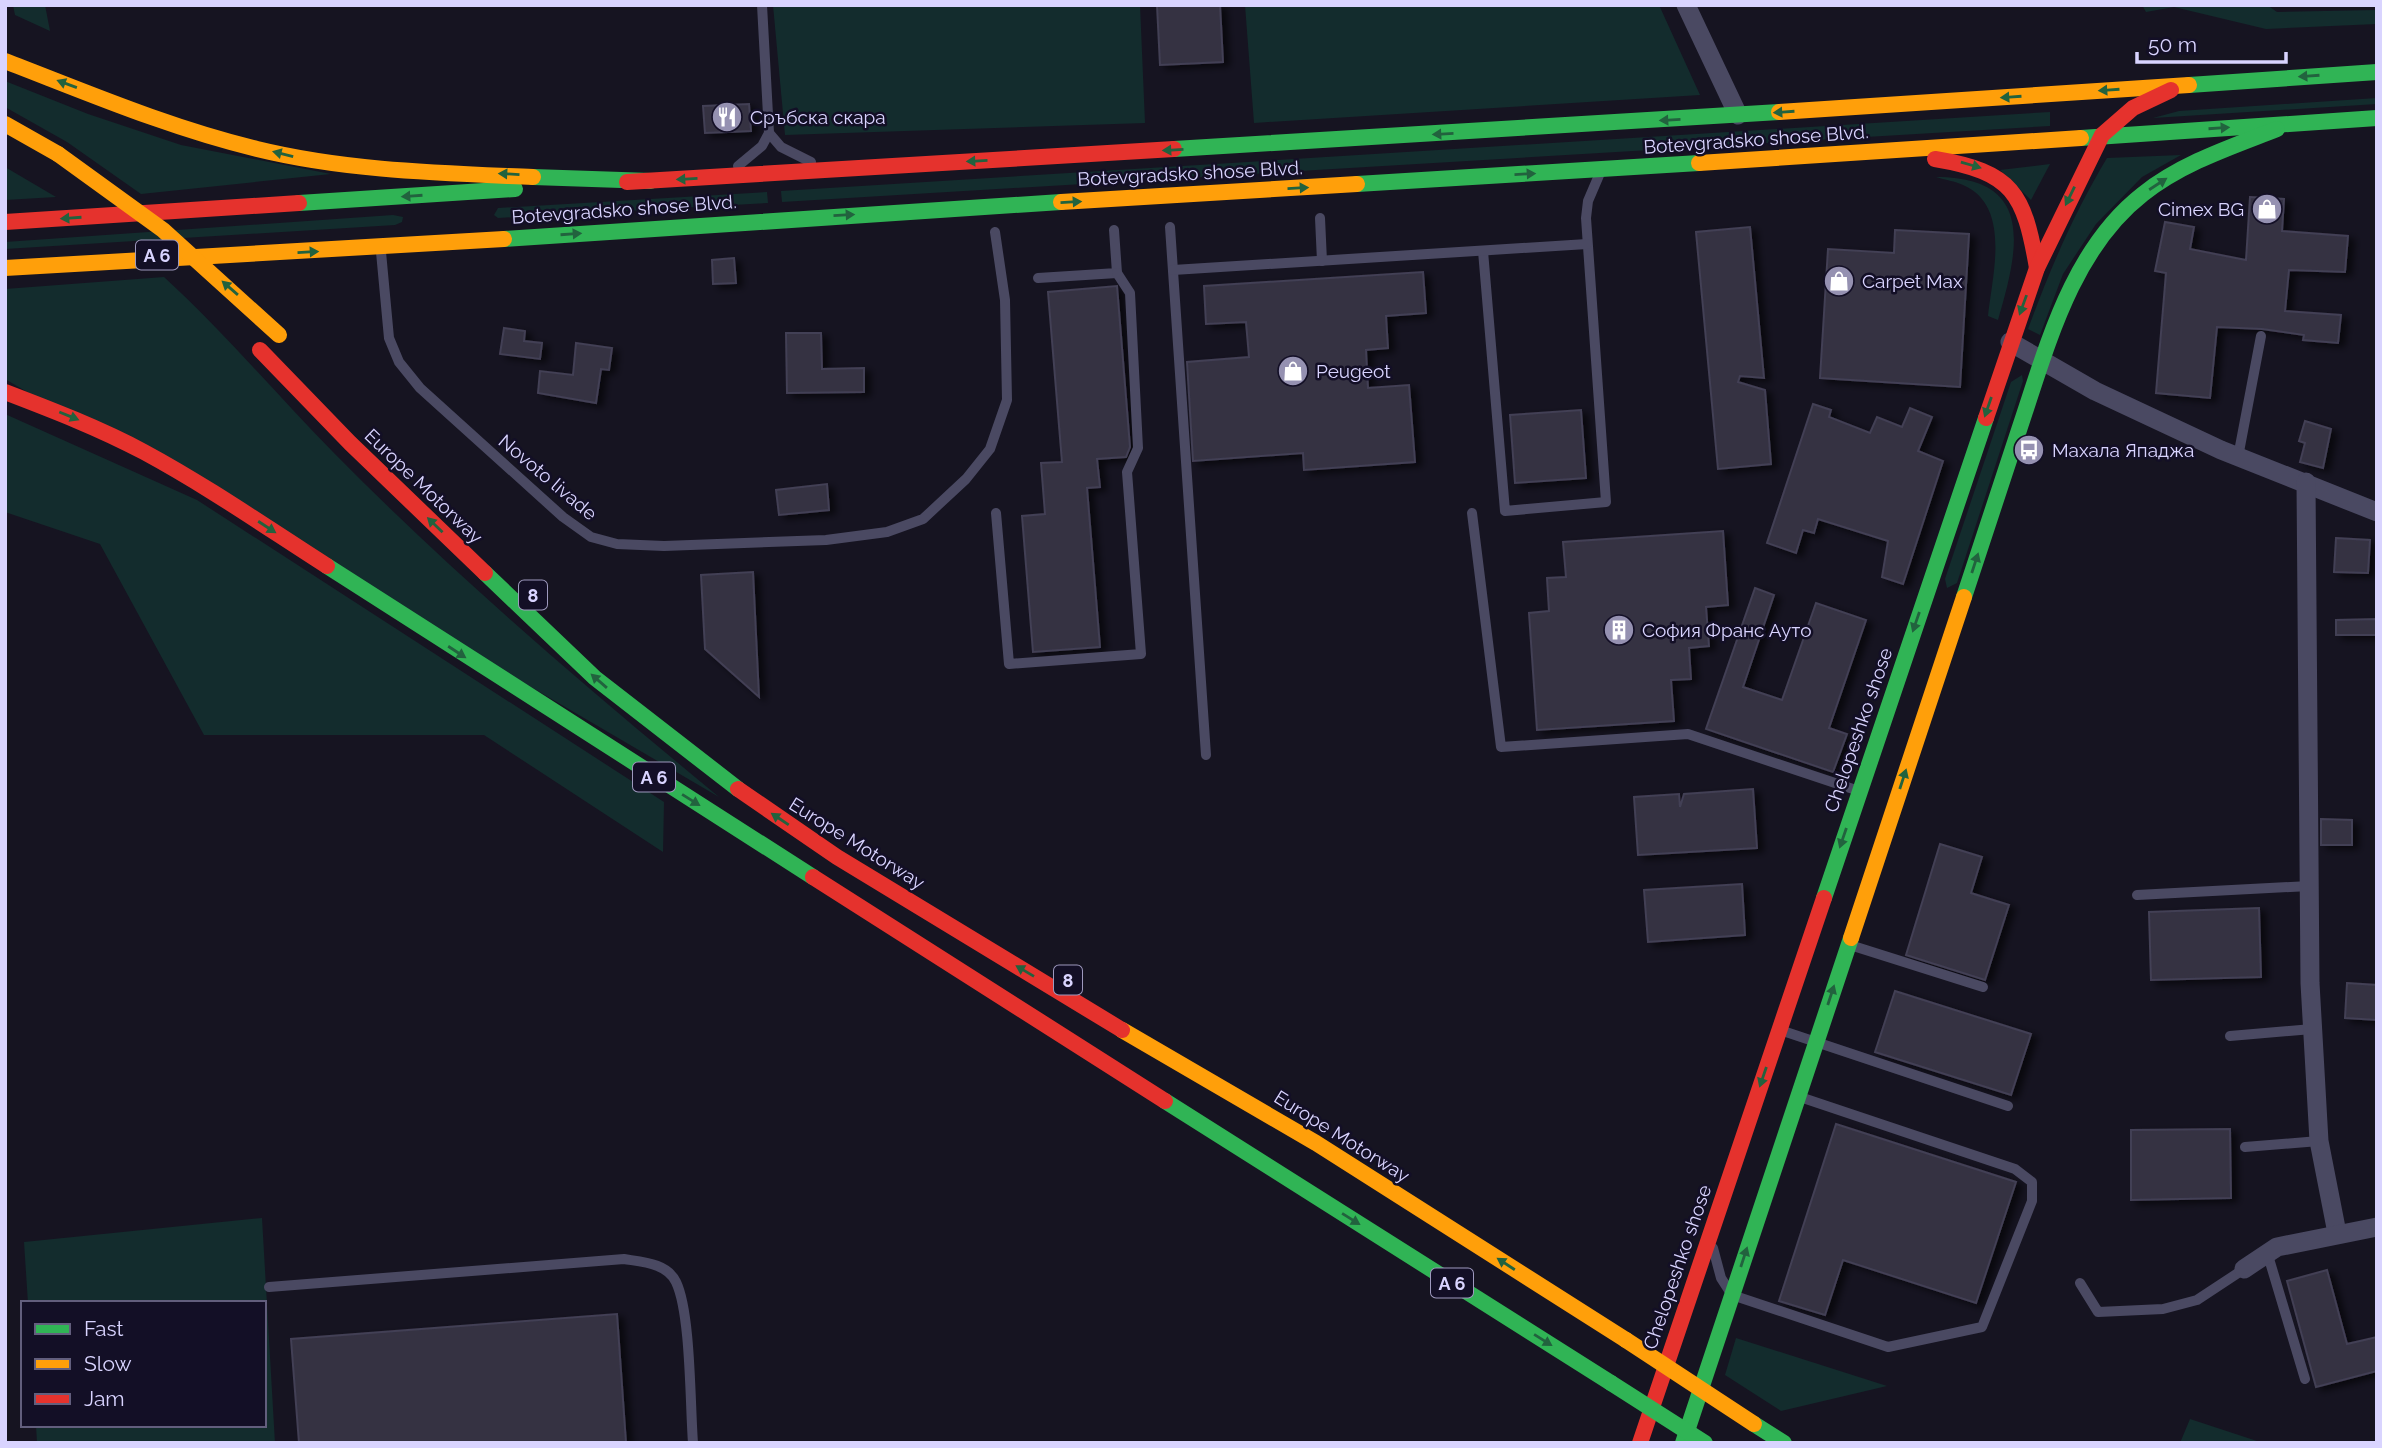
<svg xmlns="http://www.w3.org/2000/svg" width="2382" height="1448" font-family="Raleway,sans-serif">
<defs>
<filter id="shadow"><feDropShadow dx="6" dy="3.5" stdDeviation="3.5" flood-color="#0009"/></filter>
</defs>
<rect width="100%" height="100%" fill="#161421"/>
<!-- green -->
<g fill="#132c2d">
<polygon points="13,5 45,5 50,31 15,15"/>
<polygon points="773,5 1140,5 1145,123 785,135"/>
<polygon points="1245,5 1659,5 1700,95 1254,123"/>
<polygon points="2142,5 2267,5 2277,12 2377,10 2377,24 2266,29 2174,7 2146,12"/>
<polygon points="5,81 88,114 181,145 331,174 141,194 67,142 5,107"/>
<polygon points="2377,98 2377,104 2153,118 2179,111"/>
<polygon points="2050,112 2050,126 782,202 781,191"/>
<path d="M2181 155 2142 177 2096 224 2063 274 2040 335 2028 329C2050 269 2074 213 2107 158Z"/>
<polygon points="2050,164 2031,200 2000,170"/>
<polygon points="5,167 56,197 5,200"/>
<path d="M1936 177C2037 177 2018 251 1998 320L1988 316C1992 276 2012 206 1963 185 1955 181 1945 180 1936 177Z"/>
<polygon points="767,192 768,203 498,218 494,215 498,208"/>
<polygon points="393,215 403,217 402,222 395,225 5,249 5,242"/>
<path d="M164 277C224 332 276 394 333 452 454 575 586 687 719 797L5 379V289Z"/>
<polygon points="2022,375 2023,381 1957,583 1947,588 1945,579 2011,382"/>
<polygon points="5,414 197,500 664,802 663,852 484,735 204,735 100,544 5,512"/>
<polygon points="262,1218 275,1443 37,1443 36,1425 264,1425 264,1303 28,1303 24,1242"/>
<polygon points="1736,1338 1887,1386 1781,1411 1725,1375"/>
<polygon points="2190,1419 2263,1443 2180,1443"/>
</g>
<!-- building -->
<g fill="#343243" stroke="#433f54" stroke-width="2" filter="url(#shadow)">
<polygon points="1157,5 1220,5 1223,62 1160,65"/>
<polygon points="749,104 751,131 705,133 703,106"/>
<polygon points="2250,197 2284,199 2282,231 2348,236 2345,272 2289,270 2285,311 2341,315 2338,343 2303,340 2304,335 2262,329 2217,327 2210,398 2156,393 2166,273 2155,271 2165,222 2194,227 2190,249 2246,260"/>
<polygon points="1750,227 1764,378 1740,376 1738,382 1765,390 1771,464 1718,469 1696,232"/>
<polygon points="1895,230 1969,234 1960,387 1820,378 1828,249 1894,253"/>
<polygon points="734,258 736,283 713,284 712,260"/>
<polygon points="1423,272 1426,313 1386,316 1388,348 1366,350 1368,388 1409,385 1415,462 1304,470 1303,453 1193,461 1187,362 1249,357 1246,322 1206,324 1204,286"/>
<polygon points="1117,286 1130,447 1126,457 1097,459 1100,487 1087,488 1100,647 1033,652 1022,516 1045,514 1041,463 1062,462 1048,292"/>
<polygon points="504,328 525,331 524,341 542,343 540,359 500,354"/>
<polygon points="786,333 821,333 822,369 864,368 864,392 787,393"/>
<polygon points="576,343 612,348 609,370 601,369 596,403 538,393 540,371 573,375"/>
<polygon points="1813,404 1831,410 1829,417 1870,433 1877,417 1902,427 1910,408 1932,417 1918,451 1943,461 1903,584 1882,577 1888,541 1818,519 1814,533 1803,530 1796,553 1767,543"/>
<polygon points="1581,410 1586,478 1515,483 1510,415"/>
<polygon points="2305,421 2331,429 2323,468 2300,462 2305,443 2299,441"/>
<polygon points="827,484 829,510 779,515 776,490"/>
<polygon points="1723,531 1728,605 1706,607 1709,646 1689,648 1691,679 1671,680 1674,721 1537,730 1529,613 1549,611 1547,578 1566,577 1563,542"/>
<polygon points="2336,538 2370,540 2368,573 2334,572"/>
<polygon points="753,572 759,697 705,649 701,575"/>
<polygon points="1755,588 1774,595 1743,687 1782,700 1816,603 1866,620 1829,728 1847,734 1833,772 1706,729"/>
<polygon points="2377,619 2377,635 2336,635 2336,620"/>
<polygon points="1753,789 1757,848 1638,855 1634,797 1679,794 1680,807 1684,794"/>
<polygon points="2321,819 2352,820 2352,845 2321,845"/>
<polygon points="1940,844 1982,857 1971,893 2009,905 1985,980 1906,955"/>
<polygon points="1742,884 1745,935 1648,942 1644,890"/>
<polygon points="2259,908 2261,977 2151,980 2149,912"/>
<polygon points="2347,983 2377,985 2377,1020 2345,1018"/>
<polygon points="1895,991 2031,1034 2011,1095 1875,1052"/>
<polygon points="1836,1124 2016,1182 1976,1303 1843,1260 1825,1315 1779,1301"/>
<polygon points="2230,1129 2231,1198 2131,1200 2131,1130"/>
<polygon points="2327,1270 2347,1344 2377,1337 2377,1371 2316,1387 2287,1281"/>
<polygon points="617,1314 626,1443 299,1443 291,1339"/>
</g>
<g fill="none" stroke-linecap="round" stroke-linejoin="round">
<!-- lane -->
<g stroke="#4a4962" stroke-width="10">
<polyline points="769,133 781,147 811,162"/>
<polyline points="738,166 762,146 769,133 762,5"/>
<polyline points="1320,218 1322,261"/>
<polyline points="1170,227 1206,755"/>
<polyline points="1483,251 1505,511 1606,502 1586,218 1588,201 1600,173"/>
<polyline points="381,252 389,338 399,362 420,388 563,517 591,537 617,544 664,546 826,540 887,532 923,519 966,479 990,449 1007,400 1005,300 995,232"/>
<polyline points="1173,270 1587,244"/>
<polyline points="1038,278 1117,273 1114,230"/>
<polyline points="2238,457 2261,336"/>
<polyline points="996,513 1009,664 1141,654 1127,472 1138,448 1130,293 1117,273"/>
<polyline points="1472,513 1501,747 1688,734 1859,791"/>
<polyline points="2137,895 2309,886"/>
<polyline points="1850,945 1983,987"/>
<polyline points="1783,1031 2008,1106"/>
<polyline points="2230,1036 2312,1029"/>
<polyline points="2245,1147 2319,1141"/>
<polyline points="1713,1248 1721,1278 1732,1295 1888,1347 1982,1327 2032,1201 2032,1182 2015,1169 1800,1097"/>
<polyline points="2267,1252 2305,1379"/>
<polyline points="2080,1283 2098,1312 2163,1309 2197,1300 2244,1269"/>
<path d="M269 1287 624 1259C642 1262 667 1263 676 1282 691 1313 690 1405 693 1443"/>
</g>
<!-- street -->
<g stroke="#4a4962" stroke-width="19">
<polyline points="1686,5 1738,115"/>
<polyline points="2010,342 2095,391 2221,450 2377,512"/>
<polyline points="2306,482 2310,983 2319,1141 2337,1233"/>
<polyline points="2244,1269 2277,1247 2377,1227"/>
</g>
<!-- fast -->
<g stroke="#30b455" stroke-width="16">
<polyline points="2189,85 2377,72"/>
<polyline points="2081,138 2377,118"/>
<polyline points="1174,149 1779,112"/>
<polyline points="533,177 651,181"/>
<polyline points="1357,184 1699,163"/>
<polyline points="299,203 515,189"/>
<polyline points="504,239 1061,202"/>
<polyline points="327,566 813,877"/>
<polyline points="485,573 595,678 738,789"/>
<path d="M1964 597C1982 541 2001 486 2019 430 2047 347 2071 250 2143 194 2182 163 2231 147 2277 129"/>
<polyline points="1824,898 1986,418"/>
<polyline points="1165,1101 1611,1383"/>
<polyline points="1754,1424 1784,1443"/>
<polyline points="1683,1443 1851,938"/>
</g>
<!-- slow -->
<g stroke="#ff9f0a" stroke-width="16">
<path d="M5 61C88 93 170 128 257 149 347 171 441 173 533 177"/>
<polyline points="1779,112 2189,85"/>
<polyline points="5,124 58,154"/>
<polyline points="1699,163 2081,138"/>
<polyline points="1061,202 1357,184"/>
<polyline points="5,268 504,239"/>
<polyline points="1851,938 1964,597"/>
<polyline points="1122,1030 1316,1143 1626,1340"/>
</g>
<!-- jam -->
<g stroke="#e5322d" stroke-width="16">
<path d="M1935 159C2013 172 2024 193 2037 268"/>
<polyline points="627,182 1174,149"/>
<polyline points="5,222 299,203"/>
<polyline points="260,350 350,443 485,573"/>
<path d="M5 392C52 410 99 428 144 452 207 486 266 527 327 566"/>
<polyline points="1986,418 2037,268 2102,135 2133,108 2171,90"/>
<polyline points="738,789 837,857 1122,1030"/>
<polyline points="813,877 1165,1101"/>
<polyline points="1640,1443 1824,898"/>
</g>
<!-- fast-bridge -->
<polyline stroke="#30b455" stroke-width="16" points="1611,1383 1705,1443"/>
<!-- slow-bridge -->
<g stroke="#ff9f0a" stroke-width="16">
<polyline points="58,154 163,230 279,335"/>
<polyline points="1626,1340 1754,1424"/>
</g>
</g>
<!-- one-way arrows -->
<defs><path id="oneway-solid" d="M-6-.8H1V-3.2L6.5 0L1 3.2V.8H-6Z" transform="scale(1.75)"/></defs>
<g fill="#22623e">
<use href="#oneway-solid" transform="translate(2309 76) rotate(176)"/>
<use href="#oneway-solid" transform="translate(67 84) rotate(-160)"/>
<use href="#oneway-solid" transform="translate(2109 90) rotate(176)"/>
<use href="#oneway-solid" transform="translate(2011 97) rotate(176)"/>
<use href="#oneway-solid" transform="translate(1784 112) rotate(176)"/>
<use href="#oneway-solid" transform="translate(1670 120) rotate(177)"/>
<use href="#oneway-solid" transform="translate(2219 128) rotate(-4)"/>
<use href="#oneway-solid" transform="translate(1443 134) rotate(177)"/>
<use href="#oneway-solid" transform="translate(1173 150) rotate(177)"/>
<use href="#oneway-solid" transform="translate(283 154) rotate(-166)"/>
<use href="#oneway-solid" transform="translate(977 161) rotate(177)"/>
<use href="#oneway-solid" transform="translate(1971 165) rotate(16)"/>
<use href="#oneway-solid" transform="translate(509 174) rotate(-177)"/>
<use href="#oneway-solid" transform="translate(1525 174) rotate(-3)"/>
<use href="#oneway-solid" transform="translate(687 179) rotate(177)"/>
<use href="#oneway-solid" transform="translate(2158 184) rotate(-33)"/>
<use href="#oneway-solid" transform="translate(1298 188) rotate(-3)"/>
<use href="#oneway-solid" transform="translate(412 196) rotate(176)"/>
<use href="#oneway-solid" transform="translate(2070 196) rotate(116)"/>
<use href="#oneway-solid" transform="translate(1071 202) rotate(-3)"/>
<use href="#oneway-solid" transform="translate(844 215) rotate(-3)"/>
<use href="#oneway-solid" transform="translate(71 218) rotate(176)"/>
<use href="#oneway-solid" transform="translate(571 234) rotate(-4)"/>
<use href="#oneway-solid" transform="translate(308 252) rotate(-3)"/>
<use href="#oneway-solid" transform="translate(230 288) rotate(-139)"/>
<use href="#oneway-solid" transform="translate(2023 305) rotate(110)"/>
<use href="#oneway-solid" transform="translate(1988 407) rotate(109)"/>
<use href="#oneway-solid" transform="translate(69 416) rotate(22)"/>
<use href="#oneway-solid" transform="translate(435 525) rotate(-136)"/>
<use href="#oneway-solid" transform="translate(267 527) rotate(33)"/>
<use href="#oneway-solid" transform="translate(1975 563) rotate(-72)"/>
<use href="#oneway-solid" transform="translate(1916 622) rotate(109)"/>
<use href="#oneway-solid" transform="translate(457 652) rotate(33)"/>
<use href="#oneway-solid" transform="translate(599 681) rotate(-139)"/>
<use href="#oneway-solid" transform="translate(1903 779) rotate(-72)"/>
<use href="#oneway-solid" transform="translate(691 800) rotate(32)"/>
<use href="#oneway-solid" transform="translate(780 819) rotate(-146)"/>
<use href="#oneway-solid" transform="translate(1843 838) rotate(109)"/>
<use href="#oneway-solid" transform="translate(1025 971) rotate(-149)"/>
<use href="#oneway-solid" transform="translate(1831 995) rotate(-72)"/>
<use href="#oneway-solid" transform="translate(1763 1077) rotate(109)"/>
<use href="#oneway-solid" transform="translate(1351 1219) rotate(32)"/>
<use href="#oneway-solid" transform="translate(1744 1257) rotate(-72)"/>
<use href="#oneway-solid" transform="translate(1506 1264) rotate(-147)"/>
<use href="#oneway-solid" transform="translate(1543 1340) rotate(32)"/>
</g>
<!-- icons -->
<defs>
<g id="restaurant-disc" transform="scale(1.575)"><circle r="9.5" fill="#9591b1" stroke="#130f26"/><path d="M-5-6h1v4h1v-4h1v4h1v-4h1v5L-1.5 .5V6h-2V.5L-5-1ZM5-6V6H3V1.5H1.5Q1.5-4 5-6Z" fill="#fff"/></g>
<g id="shop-disc" transform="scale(1.575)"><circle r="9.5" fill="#9591b1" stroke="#130f26"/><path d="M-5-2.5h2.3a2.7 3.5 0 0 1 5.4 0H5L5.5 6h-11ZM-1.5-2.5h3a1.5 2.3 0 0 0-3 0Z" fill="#fff"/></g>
<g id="bus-disc" transform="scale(1.575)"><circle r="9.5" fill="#9591b1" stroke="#130f26"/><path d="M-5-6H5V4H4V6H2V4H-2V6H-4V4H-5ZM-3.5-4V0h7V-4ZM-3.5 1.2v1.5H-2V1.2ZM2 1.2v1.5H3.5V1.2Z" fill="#fff"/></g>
<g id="building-disc" transform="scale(1.575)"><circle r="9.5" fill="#9591b1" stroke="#130f26"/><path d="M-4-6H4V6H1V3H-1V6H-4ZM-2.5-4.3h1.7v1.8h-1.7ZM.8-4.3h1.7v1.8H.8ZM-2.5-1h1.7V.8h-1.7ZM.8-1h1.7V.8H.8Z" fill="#fff"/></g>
</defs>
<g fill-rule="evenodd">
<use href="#restaurant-disc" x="727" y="117"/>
<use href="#shop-disc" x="2267" y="209"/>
<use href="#shop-disc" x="1839" y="281"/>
<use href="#shop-disc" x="1293" y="371"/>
<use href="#bus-disc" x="2029" y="450"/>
<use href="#building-disc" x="1619" y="630"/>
</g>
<g text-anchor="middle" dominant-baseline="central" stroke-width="5" stroke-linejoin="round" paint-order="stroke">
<!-- shield labels -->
<g fill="#130f26" stroke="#9e99be" stroke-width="2">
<rect x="136" y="240.5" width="42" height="29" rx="5"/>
<rect x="519" y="580.5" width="28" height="29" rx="5"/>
<rect x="633" y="762.5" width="42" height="29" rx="5"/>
<rect x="1054" y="965.5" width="28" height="29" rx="5"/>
<rect x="1431" y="1268.5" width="42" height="29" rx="5"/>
</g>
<g font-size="18" font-weight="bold" fill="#d9d4ff">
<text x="157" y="255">A 6</text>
<text x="533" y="595">8</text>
<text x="654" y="777">A 6</text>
<text x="1068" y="980">8</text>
<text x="1452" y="1283">A 6</text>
</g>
<!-- poi labels -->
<g font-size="19" fill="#d9d4ff" stroke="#130f26" text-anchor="start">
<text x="750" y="117">Сръбска скара</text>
<text x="2244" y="209" text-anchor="end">Cimex BG</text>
<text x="1862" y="281">Carpet Max</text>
<text x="1316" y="371">Peugeot</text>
<text x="2052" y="450">Махала Япаджа</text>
<text x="1642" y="630">София Франс Ауто</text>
</g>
<!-- street labels -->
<g font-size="19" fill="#d9d4ff" stroke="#130f26">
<text transform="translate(1756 139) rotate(-4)">Botevgradsko shose Blvd.</text>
<text transform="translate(1190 173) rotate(-3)">Botevgradsko shose Blvd.</text>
<text transform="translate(624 209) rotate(-4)">Botevgradsko shose Blvd.</text>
<text transform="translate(548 477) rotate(40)">Novoto livade</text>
<text transform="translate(424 486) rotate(44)">Europe Motorway</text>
<text transform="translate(1858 730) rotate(-71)">Chelopeshko shose</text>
<text transform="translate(857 843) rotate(32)">Europe Motorway</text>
<text transform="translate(1342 1136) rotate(32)">Europe Motorway</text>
<text transform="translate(1677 1267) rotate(-71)">Chelopeshko shose</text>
</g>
</g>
<!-- border -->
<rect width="2382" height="1448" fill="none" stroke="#d9d4ff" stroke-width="14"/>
<!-- legend -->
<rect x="21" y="1301" width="245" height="126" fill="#130f26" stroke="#625e7d" stroke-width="2"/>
<rect x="35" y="1324" width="35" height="10" fill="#30b455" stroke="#625e7d" stroke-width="2"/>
<text x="84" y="1336" font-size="21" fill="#d9d4ff">Fast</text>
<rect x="35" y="1359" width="35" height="10" fill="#ff9f0a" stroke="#625e7d" stroke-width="2"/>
<text x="84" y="1371" font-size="21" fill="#d9d4ff">Slow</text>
<rect x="35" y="1394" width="35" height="10" fill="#e5322d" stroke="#625e7d" stroke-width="2"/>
<text x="84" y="1406" font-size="21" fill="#d9d4ff">Jam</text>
<!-- scale -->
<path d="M2137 52v10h149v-10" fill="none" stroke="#d9d4ff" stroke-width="3.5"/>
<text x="2148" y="52" font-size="21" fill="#d9d4ff" stroke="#130f26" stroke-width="5" paint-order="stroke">50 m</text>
</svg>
